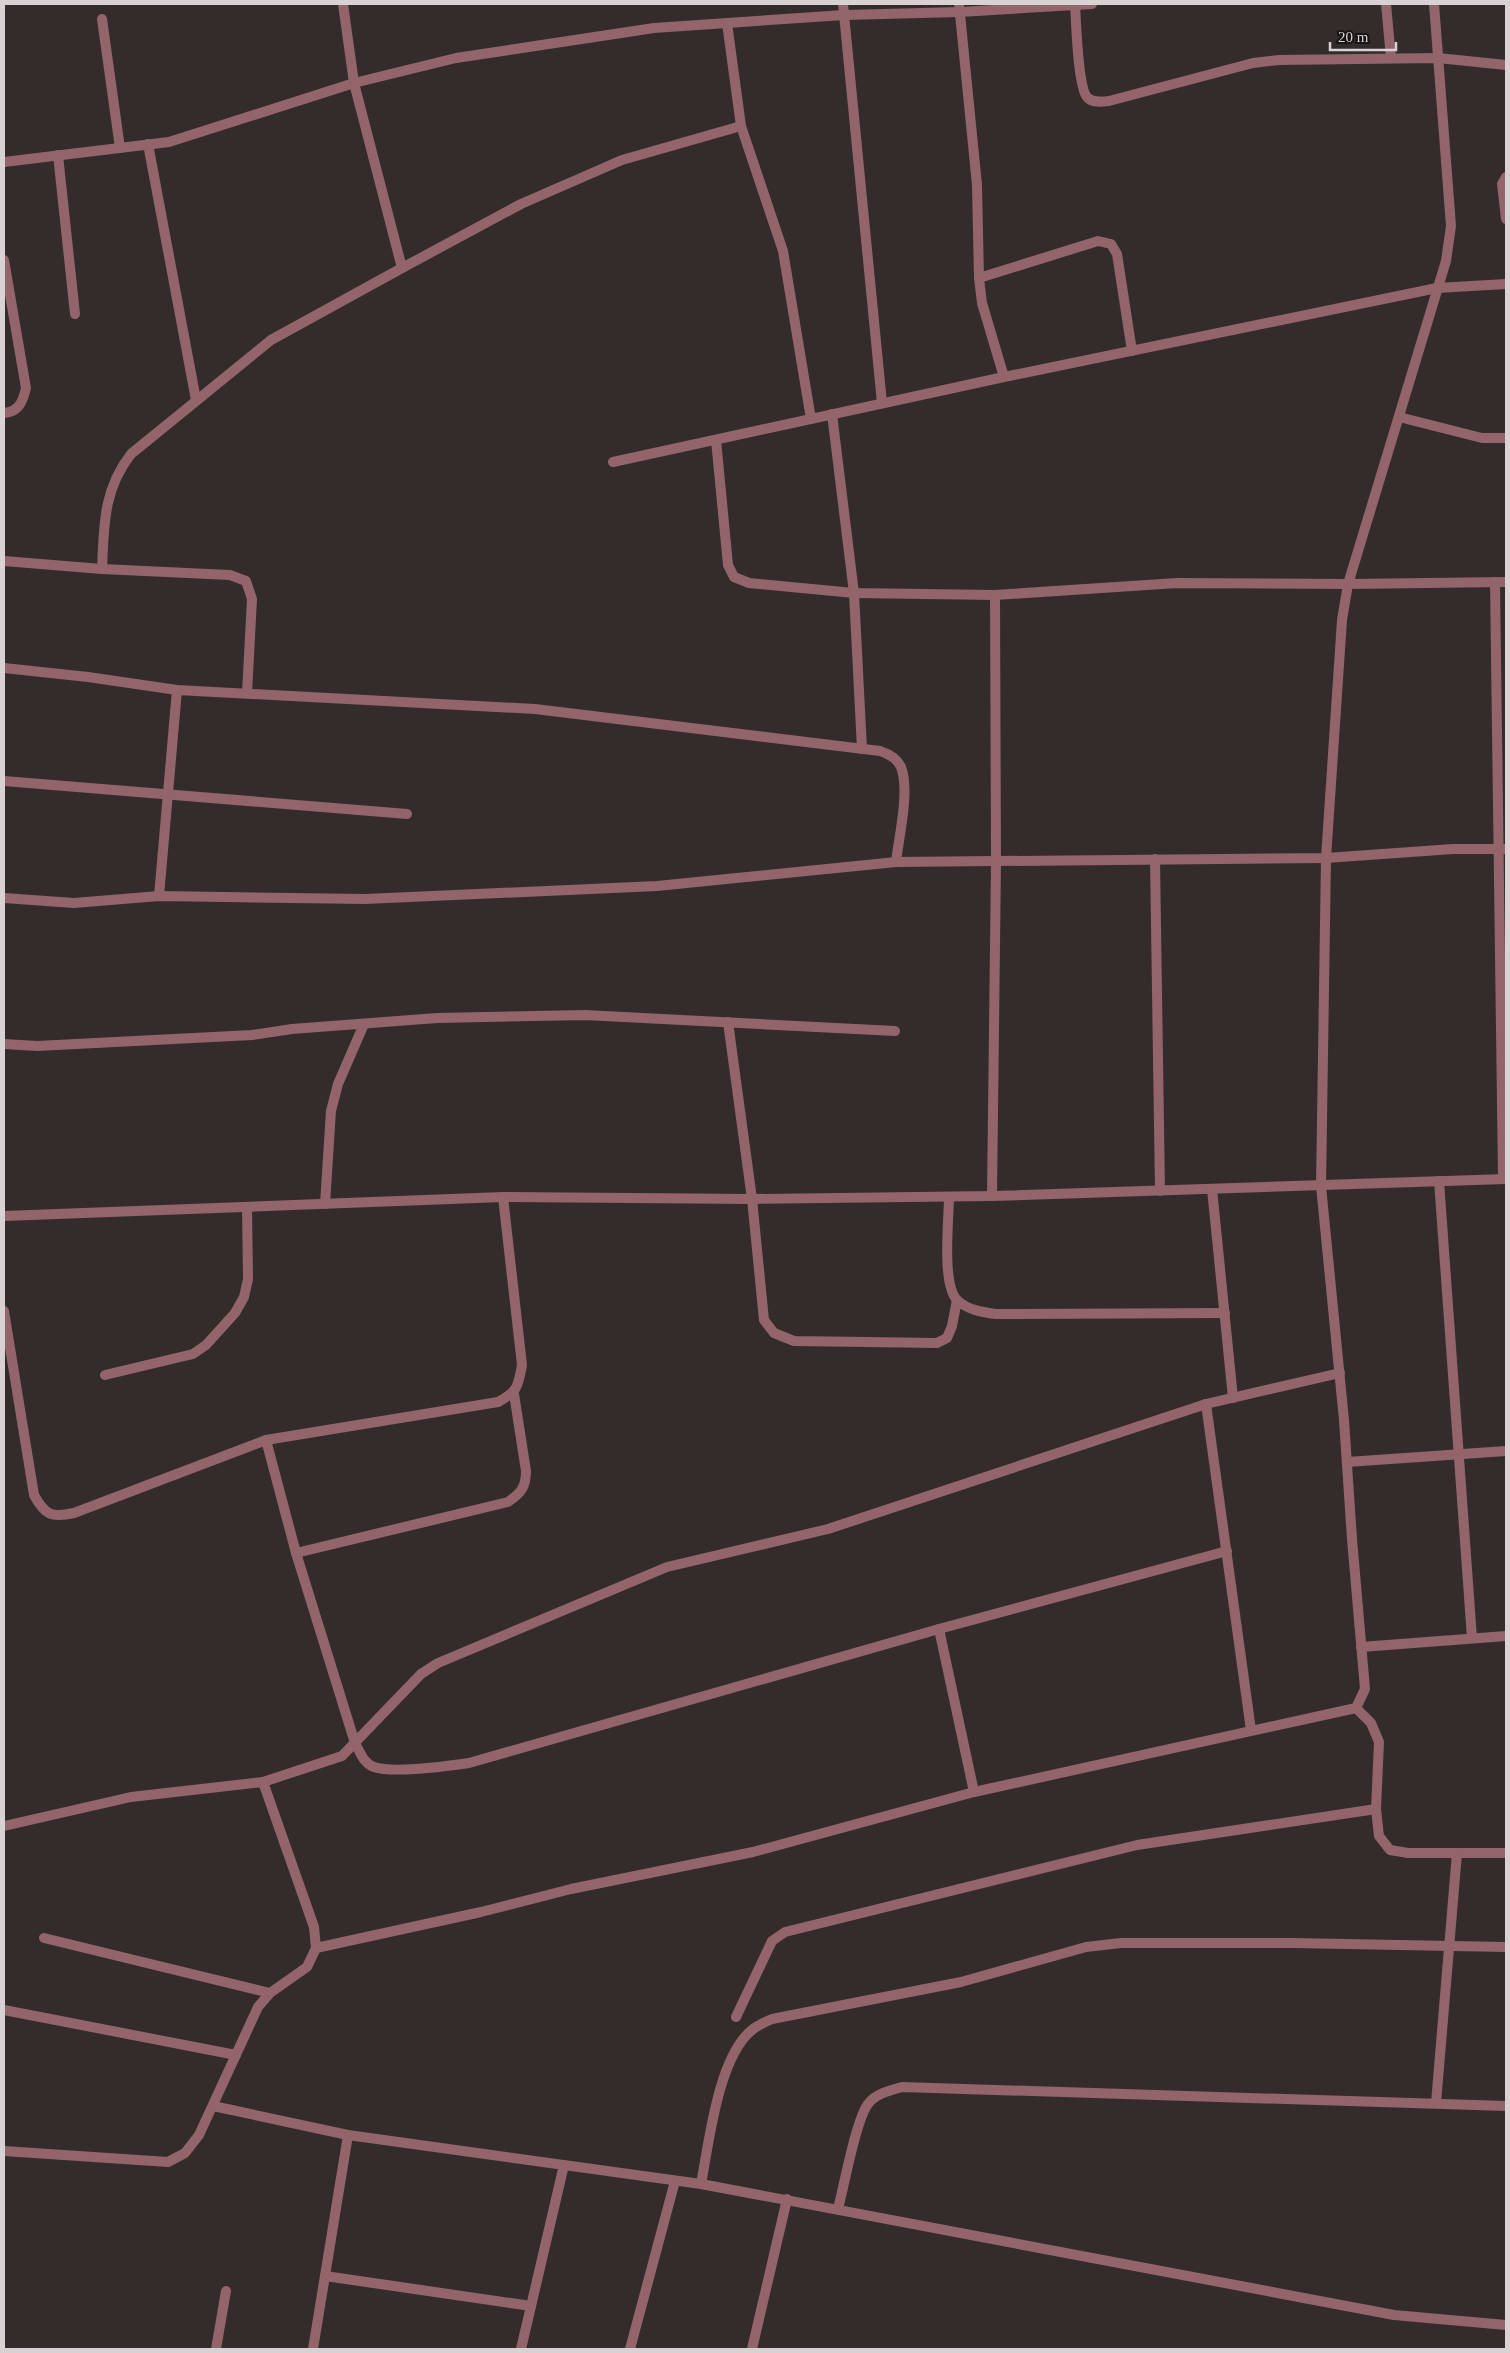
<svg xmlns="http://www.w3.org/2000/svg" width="1510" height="2353" font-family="Georgia,serif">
<rect width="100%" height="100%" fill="#332c2a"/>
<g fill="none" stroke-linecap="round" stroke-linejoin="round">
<!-- street -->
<g stroke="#93646c" stroke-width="10">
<polyline points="343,4 354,83 402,268"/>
<polyline points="843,4 882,403"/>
<polyline points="959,4 977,185 979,278 982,303 1004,377"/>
<path d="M1075 4C1076 21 1078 87 1087 97 1092 103 1101 102 1109 101L1253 63 1279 60 1438 58 1506 65"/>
<polyline points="1386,4 1391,58"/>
<polyline points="102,19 120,148"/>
<polyline points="727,23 741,126 783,251 811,419"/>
<polyline points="148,144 196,400"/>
<polyline points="58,155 75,314"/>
<polyline points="4,162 169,142 354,83 456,58 654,28 844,15 960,12 1092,4"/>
<polyline points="1506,177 1502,184 1506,219"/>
<path d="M4 260 26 388C23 401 19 412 4 413"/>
<polyline points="979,278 1098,241 1111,244 1117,254 1132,351"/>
<polyline points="832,414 854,593 862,749"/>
<polyline points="1399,417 1482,438 1506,438"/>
<polyline points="716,440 728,565 734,577 749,583 854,593 995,595 1177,583 1348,584 1506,582"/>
<polyline points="613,462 1004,377 1437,288 1506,284"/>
<polyline points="4,561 102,569 230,575 246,581 252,599 247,693"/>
<path d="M102 569C104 526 103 490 131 454L271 340 402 268 521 204 622 160 741 126"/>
<polyline points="1495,582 1503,1179"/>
<path d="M4 668 88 677 177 690 535 709 880 751C889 754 897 758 901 767 910 791 899 836 896 862"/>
<polyline points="4,781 407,814"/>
<polyline points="1155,859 1160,1191"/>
<polyline points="159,896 177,690"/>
<polyline points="4,898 74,903 159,896 365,899 657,886 896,862 1326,858 1453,849 1506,849"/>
<polyline points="728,1022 752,1199 764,1320 774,1333 794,1341 937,1343 947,1338 952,1326 957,1300"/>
<polyline points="4,1044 37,1046 252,1035 292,1029 437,1018 585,1015 895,1031"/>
<polyline points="1439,1181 1472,1638"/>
<polyline points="1212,1189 1233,1398"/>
<polyline points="992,1196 996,862 995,595"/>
<path d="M949 1197C949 1219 941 1286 958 1301 969 1310 981 1312 995 1314L1225 1313"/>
<polyline points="325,1204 331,1111 338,1084 364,1024"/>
<polyline points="4,1216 503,1197 752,1199 992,1196 1506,1179"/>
<path d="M4 1311 34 1495C45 1515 51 1518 74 1513L266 1440 498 1402C518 1391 518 1387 522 1365L503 1197"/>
<polyline points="105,1375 193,1354 206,1345 235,1313 244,1297 248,1279 247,1207"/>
<polyline points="1206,1404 1251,1730"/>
<path d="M266 1440 296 1553 355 1743C360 1752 364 1764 374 1767 394 1774 448 1766 469 1763L939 1629 1227 1551"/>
<polyline points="1347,1462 1506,1451"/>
<path d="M296 1553 508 1502C521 1493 526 1487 526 1471L514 1394"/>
<polyline points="939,1629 974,1792"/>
<polyline points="1361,1647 1506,1636"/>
<polyline points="1356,1708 1371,1723 1379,1742 1376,1809 1379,1836 1390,1850 1408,1853 1506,1853"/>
<polyline points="263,1782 342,1756 421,1674 438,1663 667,1567 828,1529 1206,1404 1340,1373"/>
<polyline points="4,1826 131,1797 263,1782 314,1927 316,1948 307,1967 270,1993 258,2007 199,2135 185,2153 168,2162 4,2151"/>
<polyline points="44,1938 270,1993"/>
<polyline points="316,1948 481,1912 571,1889 753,1852 974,1792 1356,1708 1365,1689 1352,1539 1344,1420 1321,1186 1326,858 1342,620 1348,584 1446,261 1451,226 1434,4"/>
<polyline points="4,2010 236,2055"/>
<polyline points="736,2017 772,1941 785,1932 1137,1845 1376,1809"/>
<polyline points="1436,2103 1457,1853"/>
<polyline points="213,2106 348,2135 701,2184 1394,2315 1506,2325"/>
<path d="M701 2184C709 2143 718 2057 752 2030 757 2026 765 2022 772 2019L961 1982 1086 1947 1121 1943H1293L1506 1947"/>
<path d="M838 2209C844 2186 856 2120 868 2104 875 2094 891 2090 902 2087L1506 2106"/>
<polyline points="325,2276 531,2306"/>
<polyline points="216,2349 226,2291"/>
<polyline points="313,2349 348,2135"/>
<polyline points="521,2349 564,2165"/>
<polyline points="630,2349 675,2181"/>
<polyline points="752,2349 787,2199"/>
</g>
</g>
<!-- border -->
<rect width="1510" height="2353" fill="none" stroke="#d8d3d2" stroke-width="10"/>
<!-- scale -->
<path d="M1330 42v8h66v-8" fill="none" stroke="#d8d3d2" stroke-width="2.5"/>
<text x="1338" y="42" font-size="15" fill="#d8d3d2" stroke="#181514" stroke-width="4" paint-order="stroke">20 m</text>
</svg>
